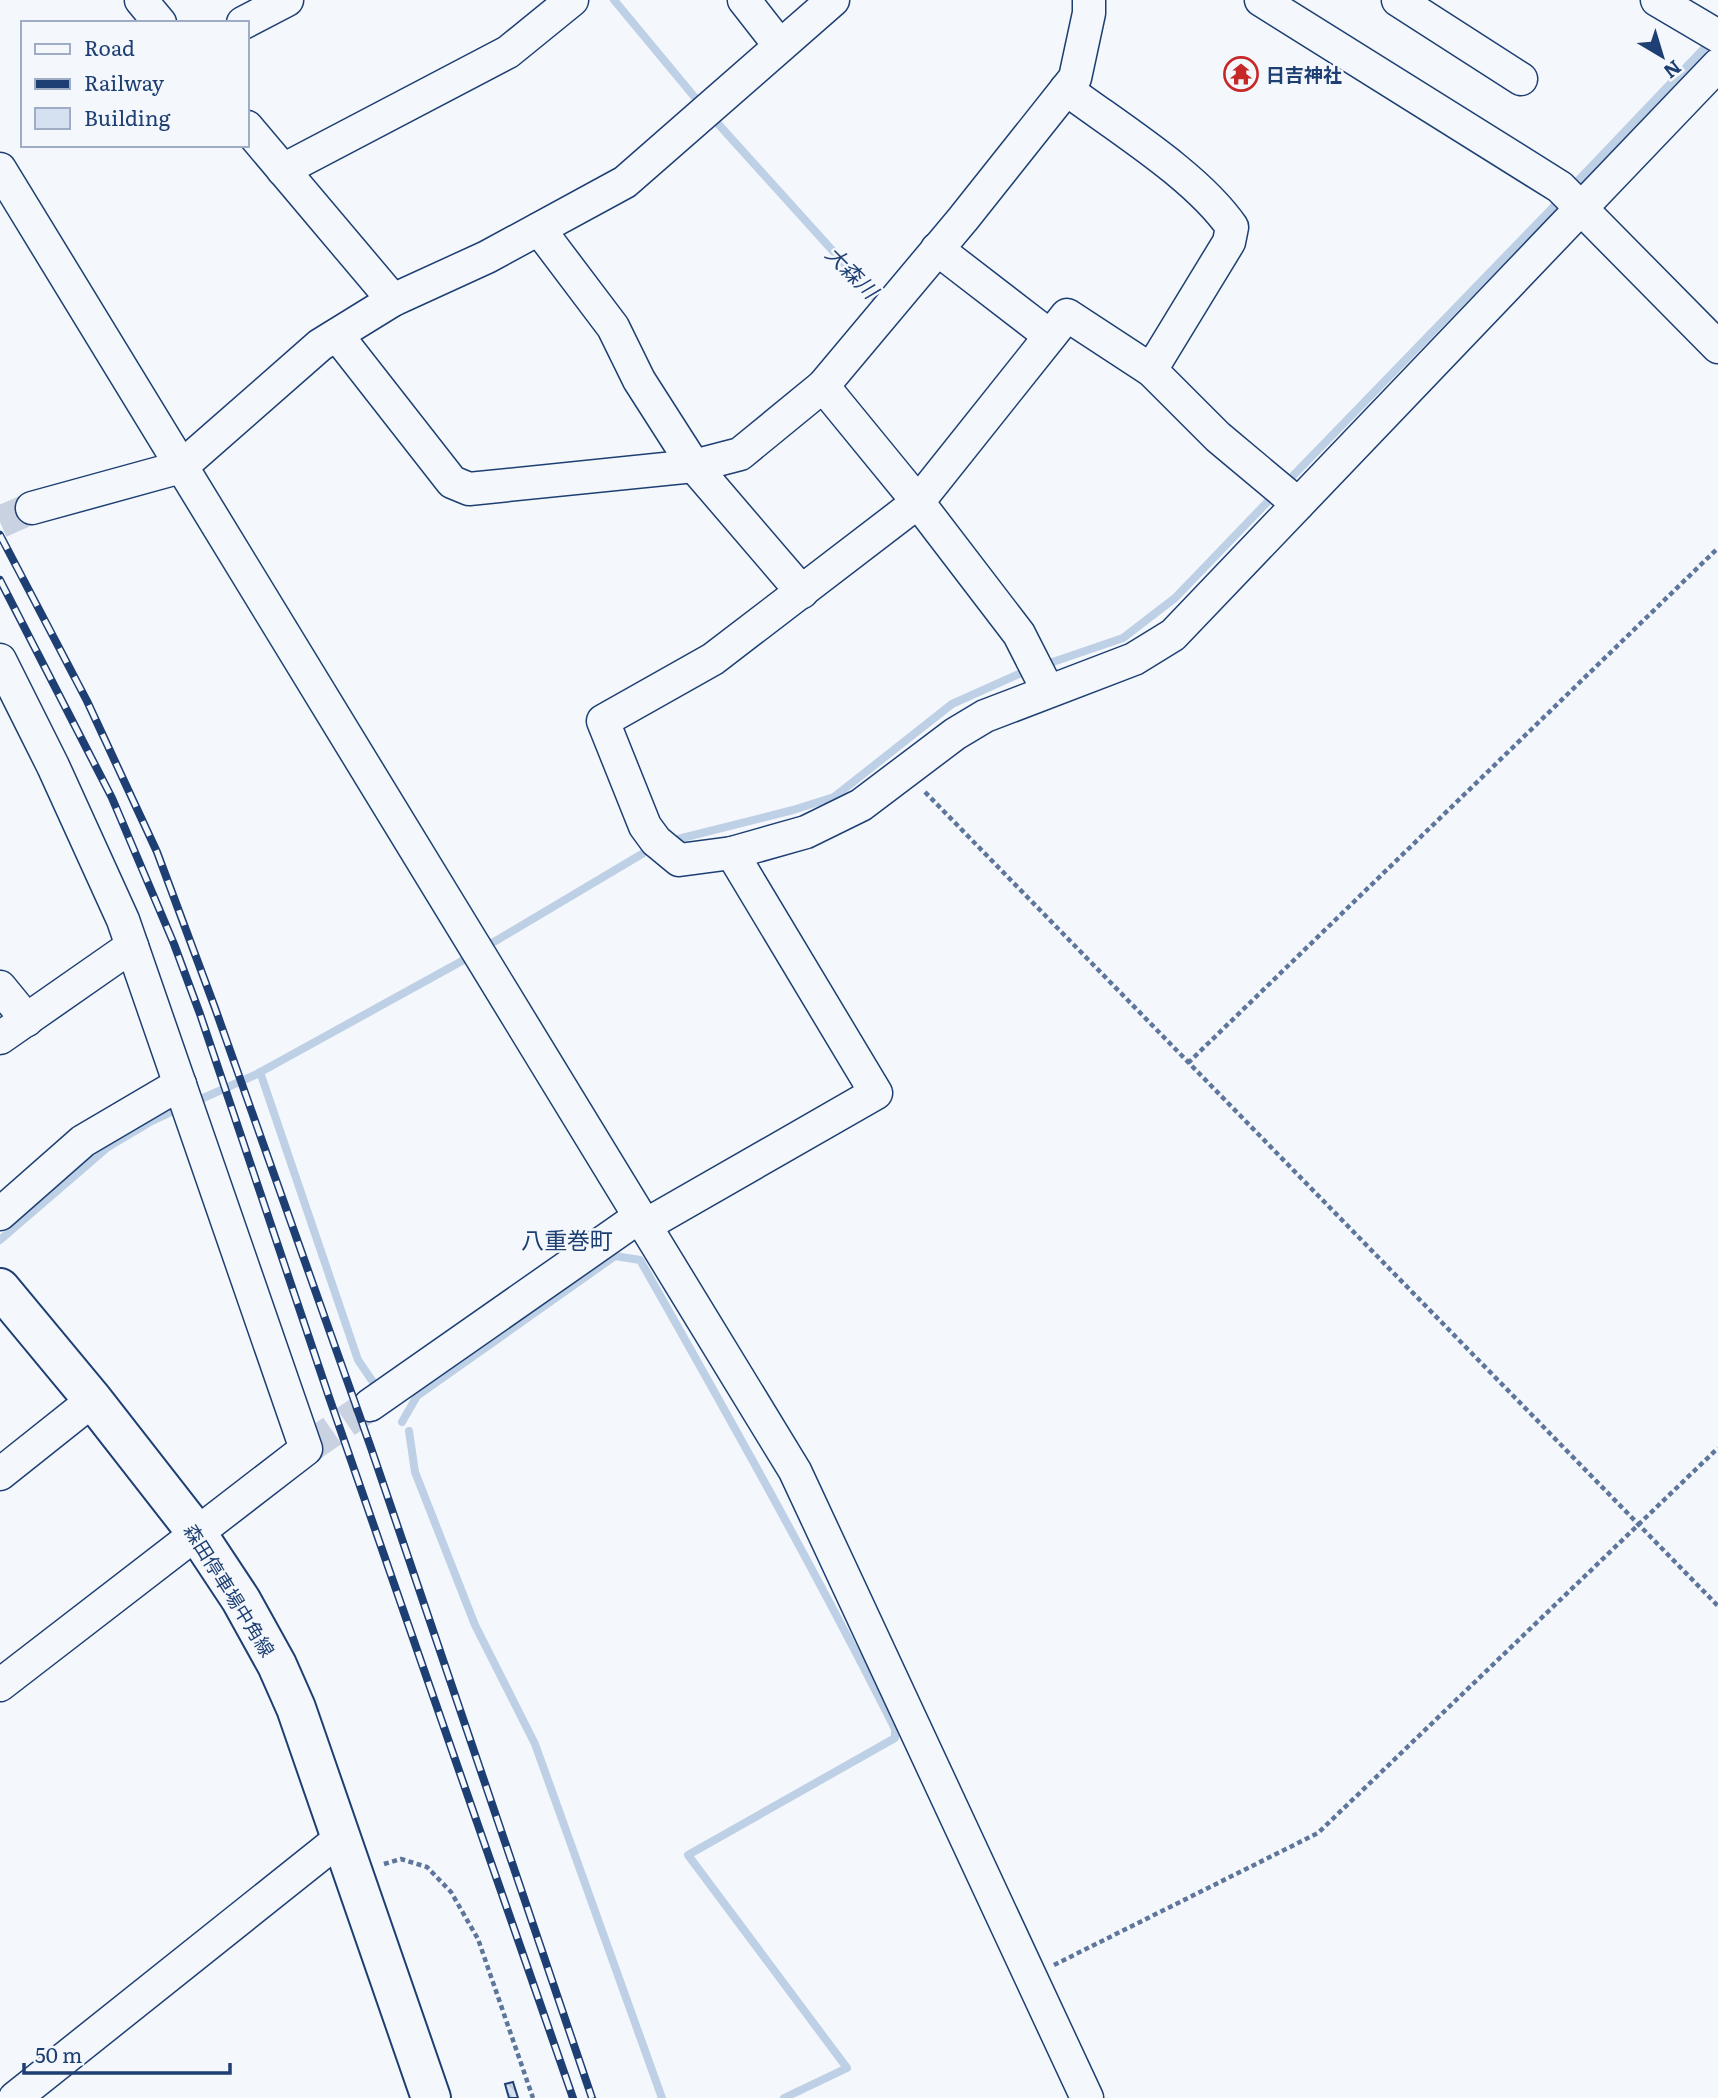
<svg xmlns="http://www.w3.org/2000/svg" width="1718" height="2098" font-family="Literata,'Noto Sans JP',serif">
<defs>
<pattern id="building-back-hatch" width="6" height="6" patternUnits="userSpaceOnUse" patternTransform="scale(1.75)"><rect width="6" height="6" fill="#d5e0f0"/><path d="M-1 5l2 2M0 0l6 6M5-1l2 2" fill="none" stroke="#b6c1d1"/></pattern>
</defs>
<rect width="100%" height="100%" fill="#f4f7fb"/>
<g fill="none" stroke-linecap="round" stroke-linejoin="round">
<!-- stream -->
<g stroke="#bed0e5" stroke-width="8">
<polyline points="614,0 702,106"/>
<polyline points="711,116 879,302 882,298"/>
<polyline points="1570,189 1713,39"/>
<polyline points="1285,484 1561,199"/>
<polyline points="1044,665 1123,638 1175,598 1276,493"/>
<polyline points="670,841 793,810 834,797 952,704 1028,670"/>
<polyline points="482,949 652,848"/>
<polyline points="260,1072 358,1360 373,1382"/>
<polyline points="192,1103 255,1075 471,956"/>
<polyline points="0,1240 108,1147 150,1122 180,1108"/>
<path d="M402 1422 417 1396 615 1256 640 1260C728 1415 815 1570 895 1729V1738L688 1855 847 2068 784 2098"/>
<polyline points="409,1431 415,1472 475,1625 535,1744 662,2098"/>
</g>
</g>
<!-- building -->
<polygon fill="url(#building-back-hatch)" stroke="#1d3f73" stroke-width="2" points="513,2082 518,2098 509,2098 505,2084"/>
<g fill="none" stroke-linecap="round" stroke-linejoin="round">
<!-- minor-tunnel -->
<g stroke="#c9d2e0" stroke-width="32" stroke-dasharray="32 16" stroke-linecap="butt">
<polyline points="0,522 32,508"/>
<polyline points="306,1449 370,1405"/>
</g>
<!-- minor casing -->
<g stroke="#1d3f73" stroke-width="35">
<g id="minor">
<polyline points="141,0 160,23"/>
<polyline points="744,0 780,46"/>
<polyline points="1261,0 1560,187 1718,347"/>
<polyline points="1398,0 1521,79"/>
<polyline points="1657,0 1718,36"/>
<polyline points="243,23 287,0"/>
<path d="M1066 89C1117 127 1197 176 1232 227L1229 242 1151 370"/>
<polyline points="247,127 393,300"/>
<polyline points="0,169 795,1471 1087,2098"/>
<polyline points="283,170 508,52 572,0"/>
<polyline points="539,229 613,327 639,380 694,466 802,592"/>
<polyline points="937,249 1050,336"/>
<polyline points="337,335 452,482 469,489 694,466 740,454 823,386 963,219 1075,78 1089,13 1089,0"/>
<polyline points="823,386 918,502 1019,634 1048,691"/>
<polyline points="32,508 181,467 320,345 393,300 487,257 625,182 833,0"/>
<polyline points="0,660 53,766 123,920 306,1449 0,1685"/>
<polyline points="732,853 679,860 656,841 645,826 603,721 713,659 918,502 1067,315 1151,370 1218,437 1298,504"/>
<polyline points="0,987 27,1020"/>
<polyline points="0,1038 132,946"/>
<polyline points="0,1214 83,1141 180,1084"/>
<polyline points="644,1226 876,1093 732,853 806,832 861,805 955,734 985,716 1134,659 1173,635 1718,65"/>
<polyline points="370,1405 639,1217"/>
<polyline points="0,1474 93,1400"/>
<polyline points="15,2098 341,1838"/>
</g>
</g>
<!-- major casing -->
<g stroke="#1d3f73" stroke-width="42">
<polyline id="major" points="0,1288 93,1400 196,1532 241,1600 277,1665 296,1708 431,2098"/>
</g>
<!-- path -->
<g stroke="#5e769c" stroke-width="4.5" stroke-dasharray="5 3.5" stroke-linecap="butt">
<polyline points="925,792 1718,1606"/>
<polyline points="1188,1063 1718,548"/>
<polyline points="384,1864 401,1859 427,1867 451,1892 478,1939 533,2098"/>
<polyline points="1054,1965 1318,1833 1718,1448"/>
</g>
<!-- minor -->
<use href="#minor" stroke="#f4f7fb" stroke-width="32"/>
<!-- major -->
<use href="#major" stroke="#f4f7fb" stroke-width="38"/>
<!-- rail casing -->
<g stroke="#1d3f73" stroke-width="8">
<g id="rail">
<polyline points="0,535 87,701 157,852 215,1008 371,1448 592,2098"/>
<polyline points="0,580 112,798 174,944 200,1014 329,1397 573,2098"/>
</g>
</g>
<!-- rail -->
<use href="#rail" stroke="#f4f7fb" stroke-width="5" stroke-dasharray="16" stroke-linecap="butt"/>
</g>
<!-- icons -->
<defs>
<g id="temple-ring" transform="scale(1.75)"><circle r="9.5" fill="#f4f7fb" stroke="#c62828" stroke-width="1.5"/><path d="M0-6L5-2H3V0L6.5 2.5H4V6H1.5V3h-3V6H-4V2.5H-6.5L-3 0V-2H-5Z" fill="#c62828"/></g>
</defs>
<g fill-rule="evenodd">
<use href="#temple-ring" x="1241" y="74"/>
</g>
<g text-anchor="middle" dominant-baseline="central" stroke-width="5" stroke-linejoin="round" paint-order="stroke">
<!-- poi labels -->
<g font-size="19" font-weight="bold" fill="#1d3f73" stroke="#f4f7fb" text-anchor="start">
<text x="1266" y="74">日吉神社</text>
</g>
<!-- street labels -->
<g font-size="19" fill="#1d3f73" stroke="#f4f7fb">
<text transform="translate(230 1590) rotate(58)">森田停車場中角線</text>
</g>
<!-- water labels -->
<g font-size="21" font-style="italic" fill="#1d3f73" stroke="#f4f7fb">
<text transform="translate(853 271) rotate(45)">大森川</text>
</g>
<!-- quarter labels -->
<g font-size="23" fill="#1d3f73" stroke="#f4f7fb">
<text x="567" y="1239">八重巻町</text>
</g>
</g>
<!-- legend -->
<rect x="21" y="21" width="228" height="126" fill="#f4f7fb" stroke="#9eadc5" stroke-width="2"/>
<rect x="35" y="44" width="35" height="10" fill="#f4f7fb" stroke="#9eadc5" stroke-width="2"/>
<text x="84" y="56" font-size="21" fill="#1d3f73">Road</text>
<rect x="35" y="79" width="35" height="10" fill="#1d3f73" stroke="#9eadc5" stroke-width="2"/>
<text x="84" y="91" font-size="21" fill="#1d3f73">Railway</text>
<rect x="35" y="108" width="35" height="21" fill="#d5e0f0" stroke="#9eadc5" stroke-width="2"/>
<text x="84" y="126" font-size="21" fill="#1d3f73">Building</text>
<!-- north arrow -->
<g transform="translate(1662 56) rotate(142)" stroke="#f4f7fb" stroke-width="5" paint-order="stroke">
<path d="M0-5L12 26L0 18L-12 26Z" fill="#1d3f73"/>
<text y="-10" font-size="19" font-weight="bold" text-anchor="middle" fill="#1d3f73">N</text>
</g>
<!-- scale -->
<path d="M24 2063v10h206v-10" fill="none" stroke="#1d3f73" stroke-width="3.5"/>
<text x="35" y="2063" font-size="21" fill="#1d3f73" stroke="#f4f7fb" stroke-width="5" paint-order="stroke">50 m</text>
</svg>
